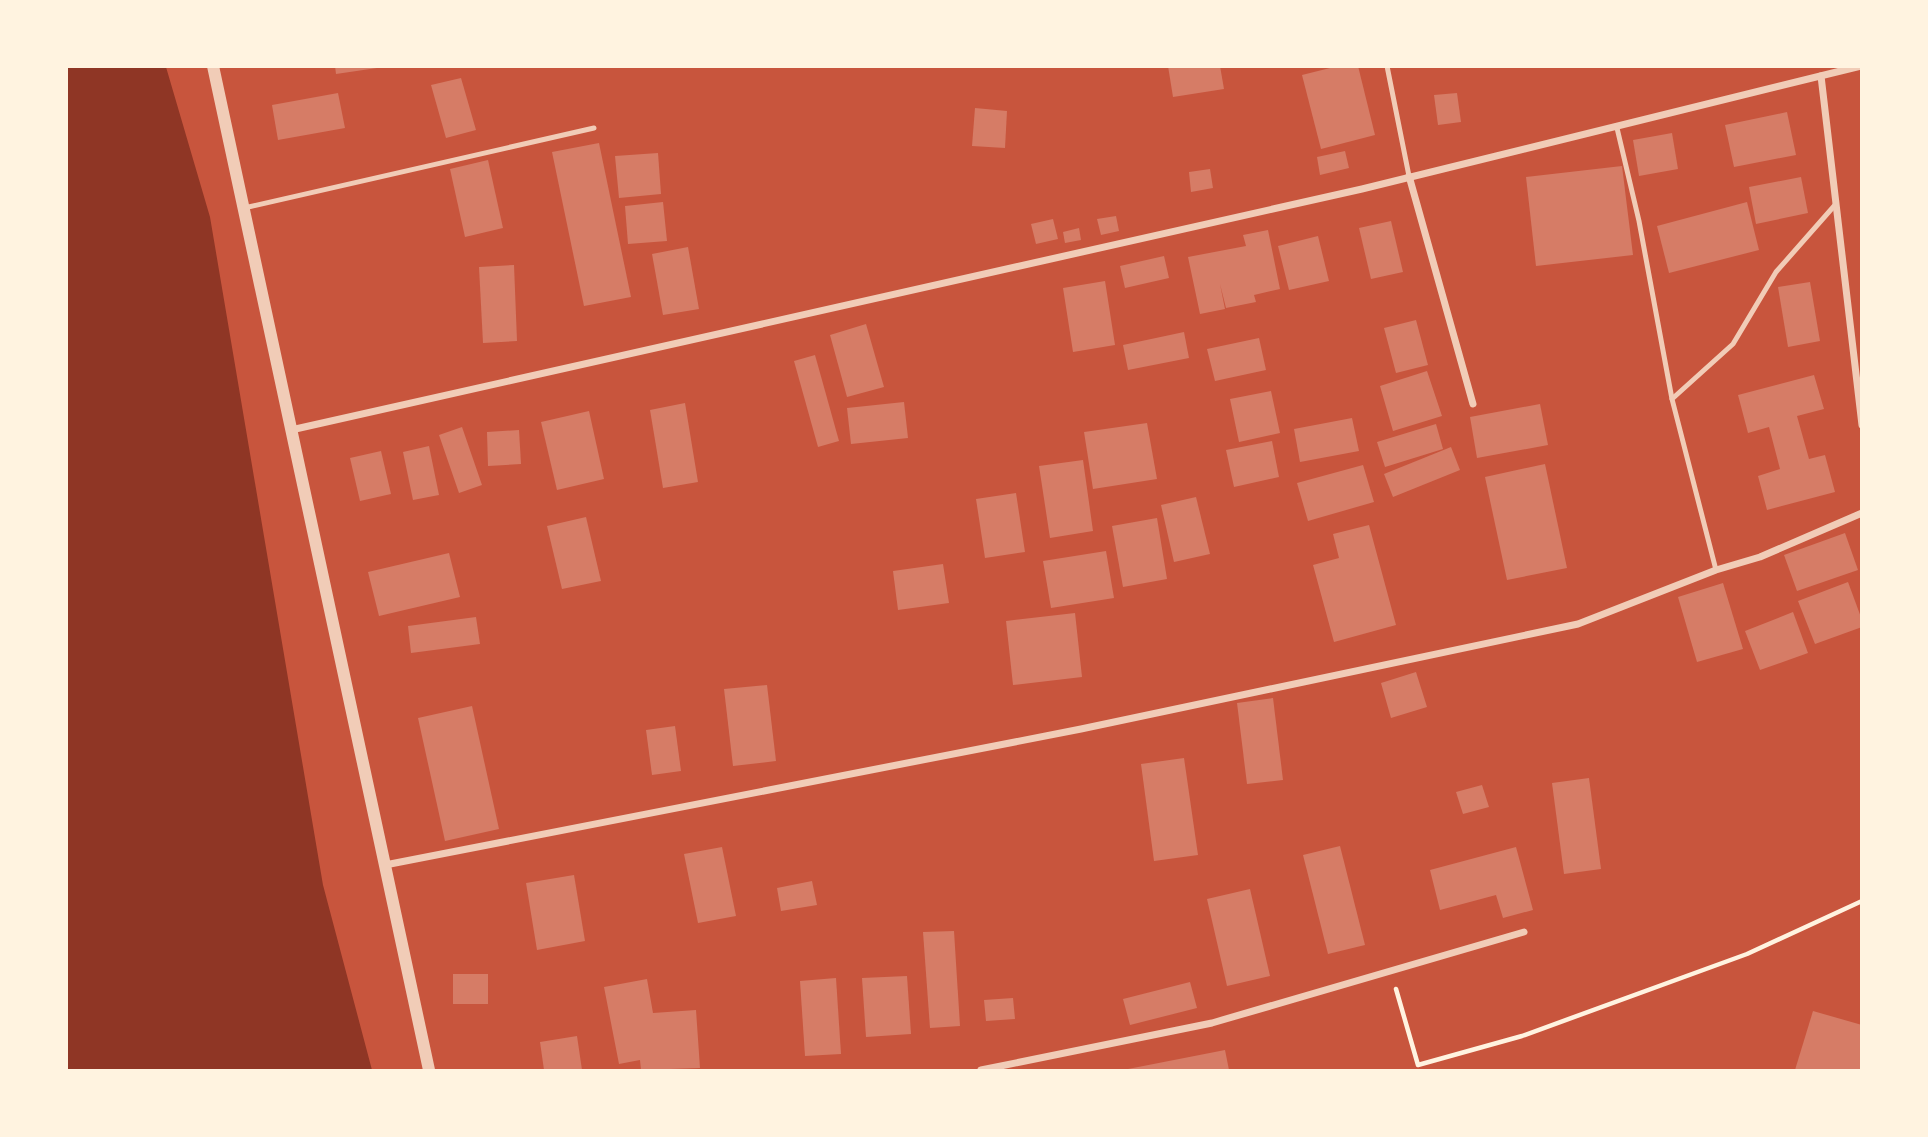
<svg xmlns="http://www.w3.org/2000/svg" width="1928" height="1137" font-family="Overpass,sans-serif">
<rect width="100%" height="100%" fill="#c8553d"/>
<!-- water -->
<polygon fill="#8f3625" points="66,67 166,67 210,217 323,885 372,1070 67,1070"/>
<!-- building -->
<g fill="#d67c66">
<polygon points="335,66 377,66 377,68 336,74"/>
<polygon points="1168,66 1220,66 1224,89 1173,97"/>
<polygon points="1338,66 1358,66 1375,135 1321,149 1302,75"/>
<polygon points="461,78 476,130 446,138 431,85"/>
<polygon points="338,93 345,128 278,140 272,105"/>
<polygon points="1457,93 1461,122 1438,125 1434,95"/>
<polygon points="975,108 1007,111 1005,148 972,146"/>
<polygon points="1787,112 1796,155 1734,167 1725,125"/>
<polygon points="1672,133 1678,169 1639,176 1633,140"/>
<polygon points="599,143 631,297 584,306 552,152"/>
<polygon points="1345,151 1349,168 1320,175 1317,157"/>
<polygon points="658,153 661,194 619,198 615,156"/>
<polygon points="488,160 503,228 465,237 450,169"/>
<polygon points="1622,166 1633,255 1536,266 1526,177"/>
<polygon points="1210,169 1213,188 1191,192 1189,172"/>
<polygon points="1801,177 1808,213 1756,224 1749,187"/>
<polygon points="663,202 667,241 628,244 625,206"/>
<polygon points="1747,202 1759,250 1669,273 1657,226"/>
<polygon points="1116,216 1119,231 1101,235 1097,219"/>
<polygon points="1053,219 1058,239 1036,244 1031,224"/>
<polygon points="1391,221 1403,272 1371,279 1359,228"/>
<polygon points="1079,228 1081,240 1065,243 1063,232"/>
<polygon points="1268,230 1280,289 1254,295 1256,302 1226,308 1220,284 1225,309 1200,314 1188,257 1246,246 1243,235"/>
<polygon points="1318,236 1329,281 1289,290 1278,246"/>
<polygon points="688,247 699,309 663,315 652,254"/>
<polygon points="1164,256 1169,278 1125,288 1120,266"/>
<polygon points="514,265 517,341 483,343 479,267"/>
<polygon points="1105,281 1115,345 1073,352 1063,288"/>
<polygon points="1810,282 1820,341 1788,347 1778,287"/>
<polygon points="1416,320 1428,365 1396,373 1384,328"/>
<polygon points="866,324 884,387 847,397 830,335"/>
<polygon points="1184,332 1189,358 1128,370 1123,345"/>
<polygon points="1259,338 1266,370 1215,381 1207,349"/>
<polygon points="815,355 839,441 818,447 794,361"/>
<polygon points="1427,371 1442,416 1393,431 1380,386"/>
<polygon points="1814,375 1824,409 1797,416 1809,459 1825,455 1835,492 1767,510 1758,476 1780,469 1769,427 1748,433 1738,395"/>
<polygon points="1271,391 1280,433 1239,442 1230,399"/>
<polygon points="904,402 908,438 851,444 847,408"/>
<polygon points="685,403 698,482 663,488 650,410"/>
<polygon points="1540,404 1548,445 1477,458 1470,417"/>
<polygon points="589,411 604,479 557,490 541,422"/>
<polygon points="1352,418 1359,451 1300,462 1294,429"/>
<polygon points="1147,423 1157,479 1093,489 1084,432"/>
<polygon points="1436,424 1443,449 1385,467 1377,442"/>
<polygon points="462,427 482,485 459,493 439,435"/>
<polygon points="519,430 521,464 488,466 487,432"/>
<polygon points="1272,441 1279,477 1234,487 1226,450"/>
<polygon points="429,446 439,495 413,500 403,452"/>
<polygon points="1451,447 1460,470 1393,497 1384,474"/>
<polygon points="381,451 391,494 360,501 350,458"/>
<polygon points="1083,460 1093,531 1050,538 1039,466"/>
<polygon points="1545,464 1567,568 1507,580 1485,477"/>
<polygon points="1363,465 1374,502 1308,521 1297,483"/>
<polygon points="1016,493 1025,552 985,558 976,499"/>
<polygon points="1196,497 1210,554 1174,562 1161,505"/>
<polygon points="586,517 601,581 562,589 547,526"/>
<polygon points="1157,518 1167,579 1123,587 1112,526"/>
<polygon points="1369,525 1396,625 1334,642 1313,565 1339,558 1333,534"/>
<polygon points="1845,533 1858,570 1797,591 1784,555"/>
<polygon points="1106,551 1114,598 1051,608 1043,561"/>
<polygon points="449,553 460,597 379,616 368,572"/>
<polygon points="943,564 949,603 898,610 893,571"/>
<polygon points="1848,582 1862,620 1862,627 1815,644 1798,601"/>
<polygon points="1723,583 1743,649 1697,662 1678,597"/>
<polygon points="1793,612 1808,653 1760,670 1745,631"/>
<polygon points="1075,613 1082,677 1013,685 1006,621"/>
<polygon points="476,617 480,644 411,653 408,626"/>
<polygon points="1416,672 1427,707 1391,718 1381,683"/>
<polygon points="767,685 776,761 733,766 724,689"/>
<polygon points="1273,698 1283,780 1247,784 1237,703"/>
<polygon points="472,706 499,829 445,841 418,718"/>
<polygon points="675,726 681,771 652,775 646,730"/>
<polygon points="1184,758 1198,855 1154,861 1141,764"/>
<polygon points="1589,778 1601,869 1564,874 1552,783"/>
<polygon points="1482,785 1489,807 1463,814 1456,792"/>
<polygon points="1340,846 1365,945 1328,954 1303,855"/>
<polygon points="722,847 736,916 698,923 684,854"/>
<polygon points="1516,847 1533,910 1503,918 1496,895 1440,910 1430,870"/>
<polygon points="574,875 585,941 537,950 526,883"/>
<polygon points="812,881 817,905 781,911 777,888"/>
<polygon points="1250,889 1270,976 1227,986 1207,899"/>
<polygon points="954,931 960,1026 930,1028 923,932"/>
<rect x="453" y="974" width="35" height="30"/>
<polygon points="907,976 911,1034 866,1037 862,978"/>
<polygon points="836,978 841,1054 805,1056 800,981"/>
<polygon points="647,979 653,1013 696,1010 700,1068 641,1070 640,1060 619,1064 604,987"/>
<polygon points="1190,982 1197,1008 1130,1025 1123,999"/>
<polygon points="1013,998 1015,1019 986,1021 984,1000"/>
<polygon points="1813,1011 1862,1025 1862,1070 1795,1070"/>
<polygon points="577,1036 582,1070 544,1070 540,1042"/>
<polygon points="1225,1050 1229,1070 1128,1070 1128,1069"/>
</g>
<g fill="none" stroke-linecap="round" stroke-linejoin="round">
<!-- path -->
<polyline stroke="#fff3e0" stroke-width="4.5" points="1396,989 1418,1065 1522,1036 1747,954 1862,901"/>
<!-- service -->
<g stroke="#f1ccb7" stroke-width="5">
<polyline points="1387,66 1409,176"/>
<polyline points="1617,128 1639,221 1672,399"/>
<polyline points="244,208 594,128"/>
<polyline points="1716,570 1672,399 1733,344 1776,272 1835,205"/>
</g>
<!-- minor -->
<g stroke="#f1ccb7" stroke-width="7">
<polyline points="1821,76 1862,425"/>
<polyline points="1409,176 1473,404"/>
<polyline points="291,430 1362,189 1861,66"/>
<polyline points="385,865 1081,729 1578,624 1716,570 1760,557 1862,513"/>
<polyline points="981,1070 1212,1023 1524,932"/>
</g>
<!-- tertiary -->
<polyline stroke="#f1ccb7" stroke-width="12" points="213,66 429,1070"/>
</g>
<!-- border -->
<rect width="1928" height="1137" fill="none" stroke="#fff3e0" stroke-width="136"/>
</svg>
